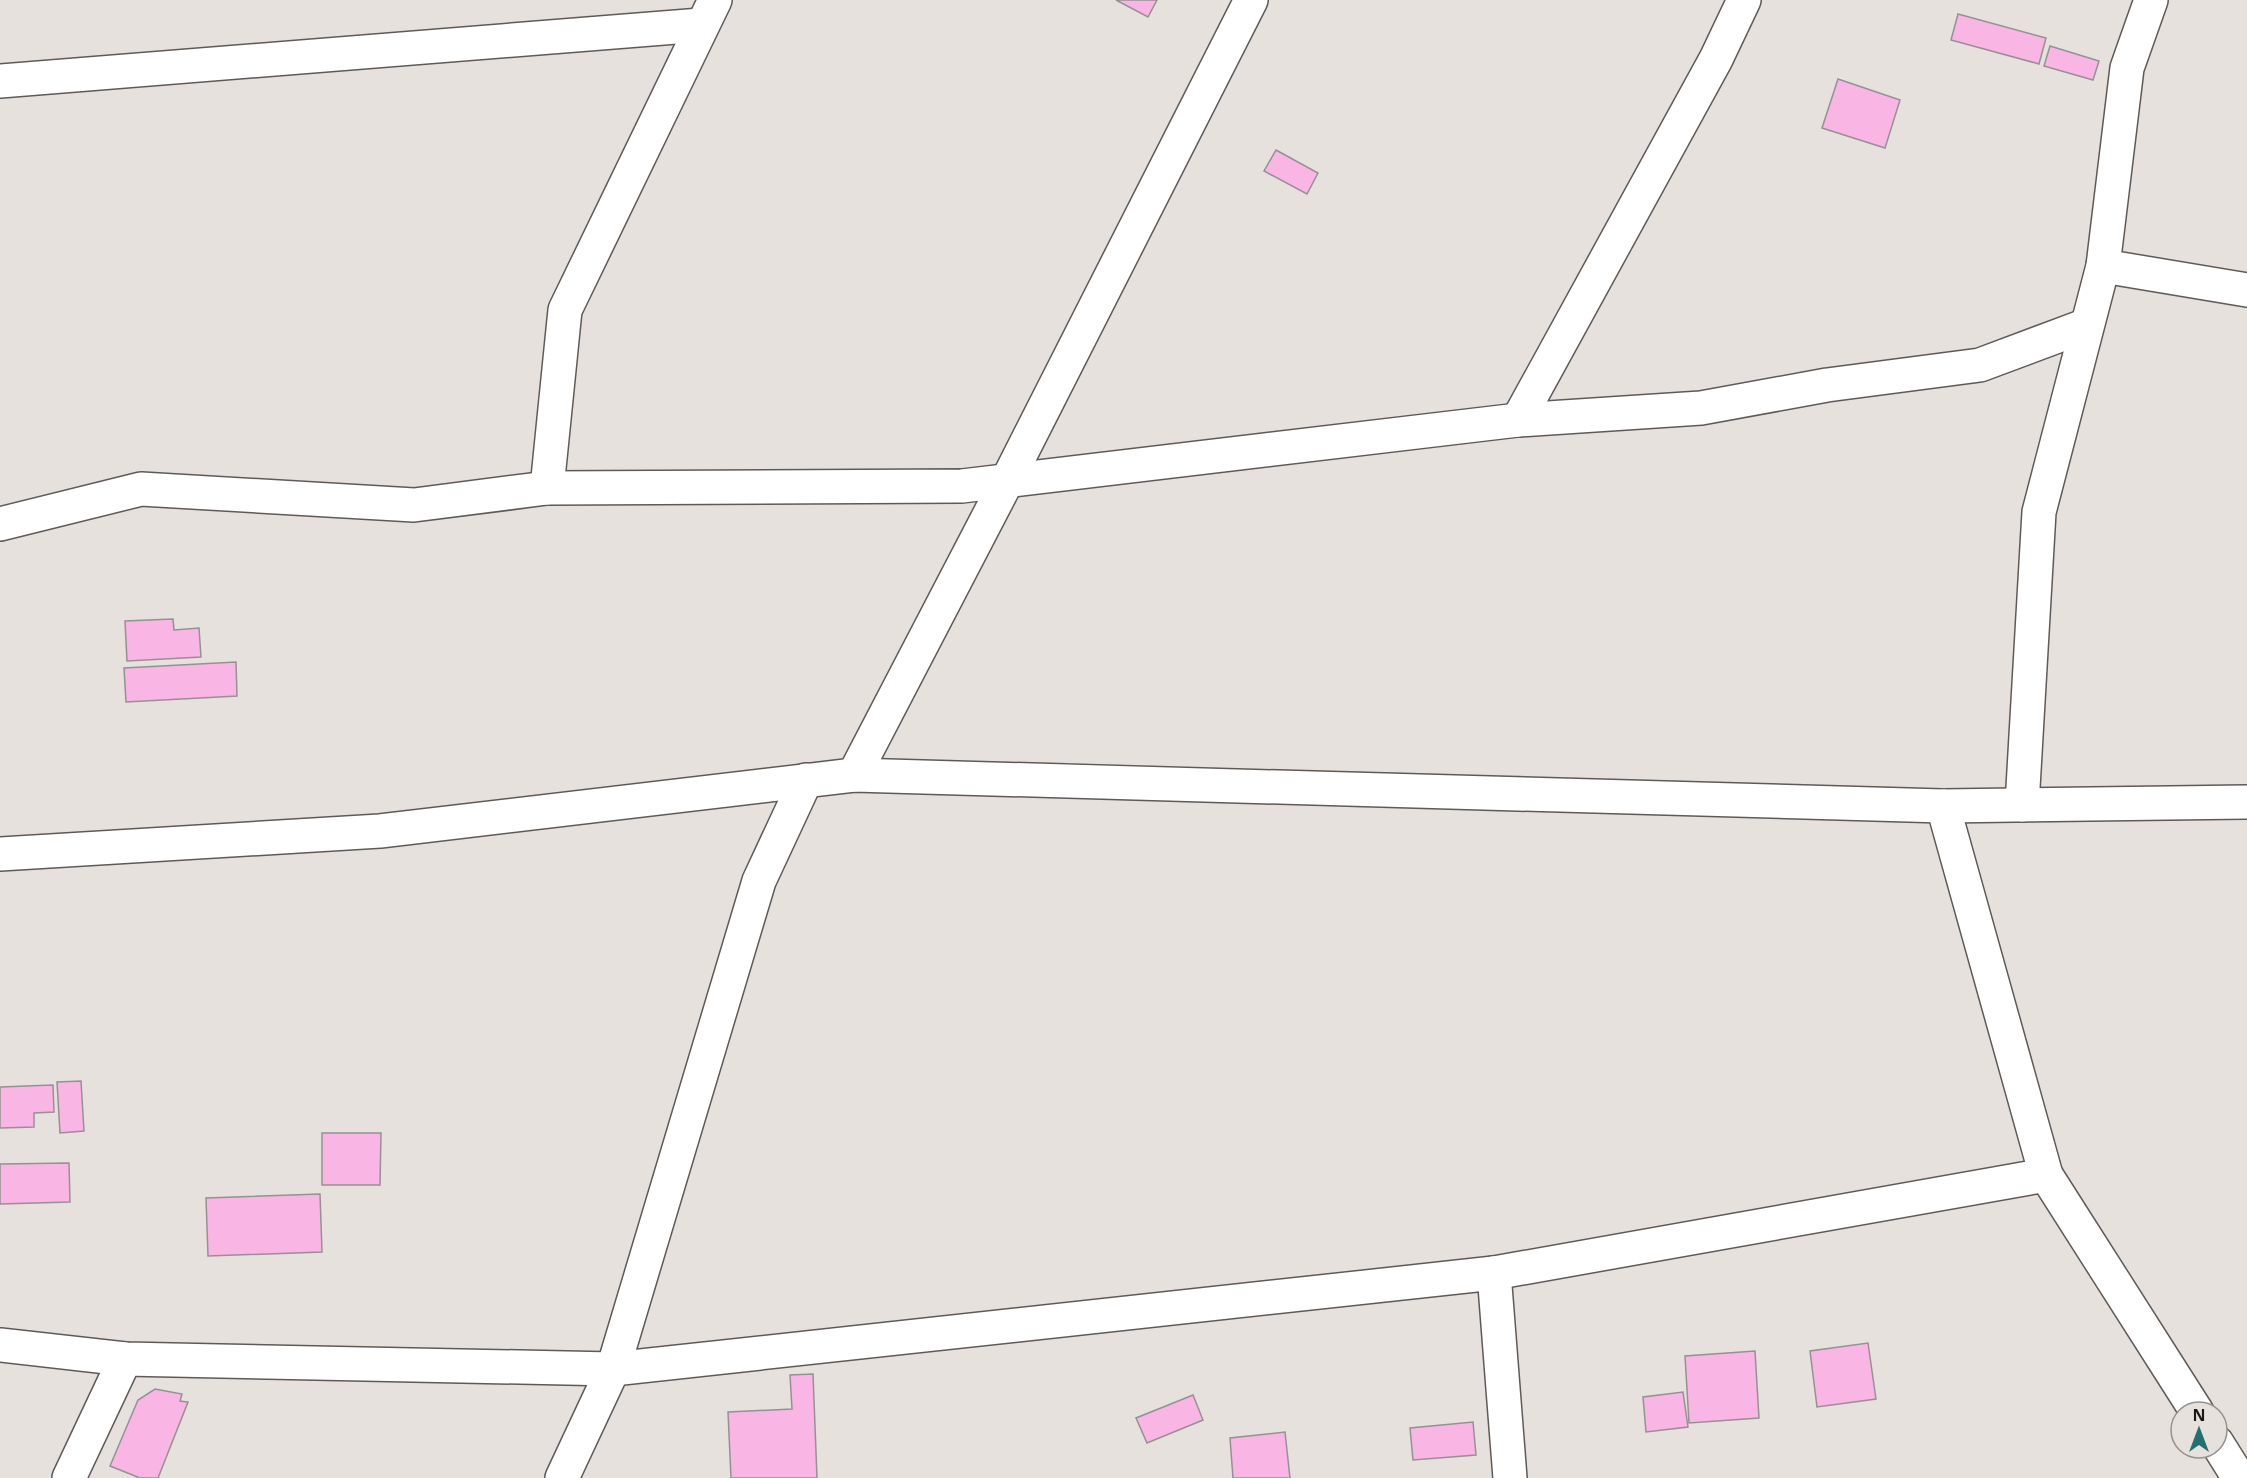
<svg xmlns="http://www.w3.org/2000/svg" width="2247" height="1478" font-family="'Noto Sans',sans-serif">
<rect width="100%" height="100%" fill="#e6e1dd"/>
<!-- building -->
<g fill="#f9b5e4" stroke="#969194" stroke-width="1.5">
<polygon points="1116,0 1157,0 1148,17"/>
<polygon points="1958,14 2046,38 2039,64 1951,40"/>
<polygon points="2050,46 2099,61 2093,80 2044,66"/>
<polygon points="1838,79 1900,100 1885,148 1822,128"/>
<polygon points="1276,150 1318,173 1307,194 1264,171"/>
<polygon points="173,619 174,630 199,628 201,657 127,661 125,621"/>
<polygon points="236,662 237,696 126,702 124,668"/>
<polygon points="81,1081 84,1131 60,1133 57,1082"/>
<polygon points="53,1085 54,1112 34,1113 34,1127 0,1128 0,1087"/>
<polygon points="322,1133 381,1133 380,1185 322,1185"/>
<polygon points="69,1163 70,1202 0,1204 0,1164"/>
<polygon points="320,1194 322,1252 208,1256 206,1198"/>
<polygon points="1868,1343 1876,1399 1817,1407 1810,1351"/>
<polygon points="1755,1351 1759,1418 1689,1423 1685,1356"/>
<polygon points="813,1374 817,1478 731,1478 728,1412 792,1409 790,1375"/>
<polygon points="155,1389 182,1394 180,1401 188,1402 158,1478 140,1478 110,1466 138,1400"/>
<polygon points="1683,1392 1688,1427 1646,1432 1643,1397"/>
<polygon points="1193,1395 1203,1420 1147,1443 1136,1418"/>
<polygon points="1473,1422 1476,1455 1413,1460 1410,1428"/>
<polygon points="1285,1432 1290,1478 1233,1478 1230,1438"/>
</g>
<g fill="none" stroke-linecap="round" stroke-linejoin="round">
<!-- minor casing -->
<g stroke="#5f5a57" stroke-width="36">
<g id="minor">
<polyline points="0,81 701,25"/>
<polyline points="2103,266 2247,290"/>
<polyline points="1518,420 1716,59 1744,0"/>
<polyline points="547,488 565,310 715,0"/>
<polyline points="0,524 141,489 414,505 547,488 962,486 1518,420 1701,408 1827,385 1980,365 2087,325"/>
<polyline points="854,775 1008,479 1251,0"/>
<polyline points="2022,805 2039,512 2103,266 2127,68 2151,0"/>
<polyline points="1943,806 2046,1175 2197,1412"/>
<polyline points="0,854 380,831 854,775 1943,806 2247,802"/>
<polyline points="1494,1273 1510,1478"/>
<polyline points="0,1345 125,1359 613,1369 1494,1273 2046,1175"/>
<polyline points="2217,1443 2239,1478"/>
<polyline points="69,1478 125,1359"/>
<polyline points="562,1478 613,1369 759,881 806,780"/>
</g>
</g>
<!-- minor -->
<use href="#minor" stroke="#fff" stroke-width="33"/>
</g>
<!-- north arrow -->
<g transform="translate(2199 1430)"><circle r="28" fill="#e6e1dd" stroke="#95918e" stroke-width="1.5"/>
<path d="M0-4.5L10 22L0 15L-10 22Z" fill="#246f70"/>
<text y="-9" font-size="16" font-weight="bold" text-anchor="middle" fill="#1b1917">N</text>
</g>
</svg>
